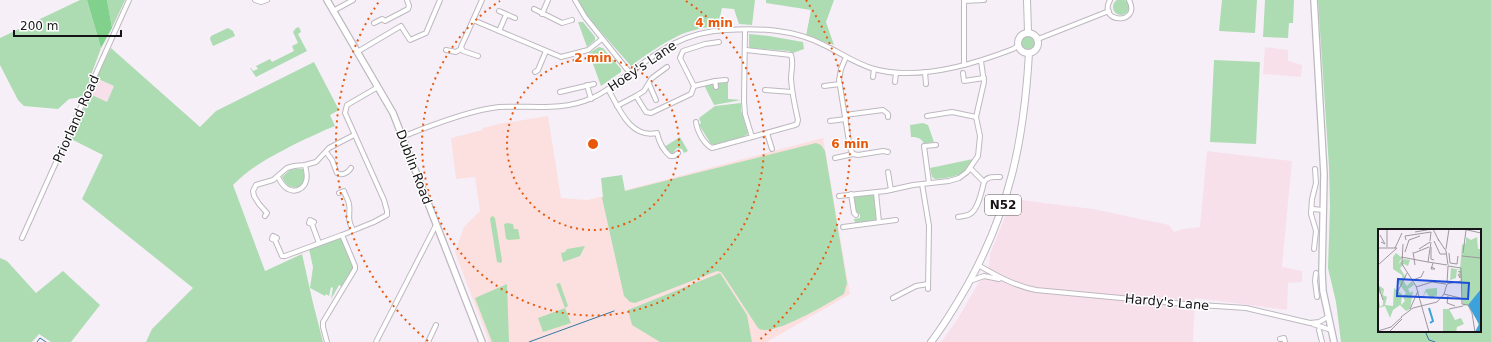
<svg xmlns="http://www.w3.org/2000/svg" width="1491" height="342" font-family="'DejaVu Sans',sans-serif">
<rect width="100%" height="100%" fill="#f6eff8"/>
<!-- industrial -->
<g fill="#f8e0eb">
<polygon points="1265,47 1288,50 1288,61 1302,65 1301,77 1263,74"/>
<polygon points="96,78 114,86 107,102 90,94"/>
<polygon points="1207,151 1292,161 1282,267 1302,271 1302,282 1288,283 1287,310 1195,298 1193,342 941,342 957,320 989,265 990,254 1012,199 1093,209 1169,225 1174,232 1183,229 1200,227"/>
</g>
<!-- education -->
<polygon fill="#fce0e0" points="548,116 561,198 588,200 823,138 850,294 767,342 489,342 455,252 464,227 480,211 475,177 456,179 451,138 482,130 483,128 498,124"/>
<!-- green -->
<g fill="#addcb2" fill-rule="evenodd">
<circle cx="1121" cy="7" r="8"/>
<polygon points="80,0 87,0 101,48 83,97 69,99 58,109 24,106 18,100 0,65 0,38"/>
<polygon points="107,0 125,0 112,28"/>
<path d="M578 0H755L752 25 739 24 734 9 722 8 718 25C704 28 689 30 676 37 660 45 645 55 631 66L586 15Z"/>
<polygon points="766,0 834,0 826,22 834,45 806,36 811,10 766,3"/>
<polygon points="1222,0 1257,0 1255,33 1219,31"/>
<polygon points="1265,0 1294,0 1293,23 1289,23 1288,38 1263,37"/>
<path d="M1318 0H1491V342H1341L1336 302 1328 268 1330 207 1329 167ZM1379 230H1480V331H1379Z"/>
<polygon points="578,22 583,22 595,37 595,40 587,47"/>
<polygon points="299,27 301,32 298,34 307,51 256,77 250,68 251,68 253,71 258,69 256,66 270,59 272,62 294,51 292,46 298,43 293,32 296,28"/>
<polygon points="228,28 233,31 235,36 213,46 210,39 211,36"/>
<polygon points="749,34 769,36 803,42 804,49 793,53 789,51 750,48 749,47"/>
<circle cx="1028" cy="43" r="8"/>
<polygon points="599,47 603,48 621,69 621,72 601,86 589,53"/>
<path d="M111 48 200 127 216 111 314 62 339 110 330 115 335 126C322 131 308 138 295 144 271 157 253 165 233 185L265 271 302 254 313 303 323 342H146L152 329 193 288 82 199 103 155 71 139 90 94 107 102 114 86 96 78Z"/>
<polygon points="1214,60 1260,62 1256,144 1210,142"/>
<polygon points="727,78 728,78 728,99 741,100 714,105 704,85 713,83 714,88 717,88 718,82 727,82"/>
<polygon points="741,103 741,110 748,134 742,137 714,145 711,144 699,125 701,123 699,118 715,106"/>
<path d="M923 123 928 125 934 142 924 144C922 138 917 137 911 137L910 125Z"/>
<polygon points="680,137 688,151 684,153 682,149 677,148 672,154 668,153 664,147"/>
<path d="M816 143 821 145 825 151 847 283 844 294C830 302 770 339 758 328L724 276 721 272 717 271 635 303 630 302 624 296 602 198 603 197 601 178 622 175 625 191Z"/>
<path d="M973 159C968 176 950 178 935 179L932 177 930 168Z"/>
<path d="M296 169H303L305 179 301 186C292 190 286 186 282 177L290 170Z"/>
<polygon points="874,193 877,221 855,223 854,219 860,218 860,214 856,213 853,195"/>
<polygon points="493,216 495,218 502,260 502,262 500,263 497,262 490,219 491,217"/>
<polygon points="507,223 513,224 514,229 518,229 520,239 509,240 506,239 504,224"/>
<polygon points="339,237 342,238 353,268 342,287 339,285 331,299 333,288 331,287 329,296 326,294 325,296 310,288 313,267 309,249"/>
<polygon points="585,246 580,256 563,262 561,253 565,252 567,249"/>
<polygon points="0,258 7,261 36,293 63,271 100,305 71,342 51,342 39,334 32,342 0,342"/>
<polygon points="720,273 747,315 752,342 660,342 632,325 628,310"/>
<polygon points="560,283 568,306 565,308 571,323 543,332 538,318 565,308 556,284"/>
<polygon points="507,284 509,342 492,342 475,298"/>
</g>
<!-- forest -->
<polygon fill="#81d18d" points="87,0 107,0 112,28 101,48"/>
<g fill="none" stroke-linecap="round" stroke-linejoin="round">
<!-- stream -->
<g stroke="#3278a0" stroke-width="1">
<polyline points="1425,331 1429,340 1435,342"/>
<polyline points="37,342 40,338 46,342"/>
<polyline points="529,342 614,311"/>
</g>
<!-- minor casing -->
<g stroke="#beb8c0" stroke-width="6">
<g id="minor">
<polyline points="255,0 261,2 267,0"/>
<polyline points="575,0 585,17 630,73"/>
<polyline points="964,0 964,65"/>
<path d="M1110 0C1097 24 1142 25 1129 0"/>
<polyline points="964,1 984,0"/>
<polyline points="534,9 562,23 572,20"/>
<polyline points="333,11 353,0"/>
<polyline points="499,11 515,18"/>
<polyline points="542,14 548,0"/>
<polyline points="473,20 561,57 588,50 602,39"/>
<polyline points="374,23 382,19 385,21 408,9 409,6 407,0"/>
<polyline points="499,31 506,15"/>
<polyline points="1038,39 1109,11"/>
<polyline points="719,42 705,44 683,51 680,58 694,86 715,81 726,80"/>
<polyline points="446,50 456,52 461,49"/>
<path d="M746 50 791 55C794 62 791 71 791 79 792 93 795 107 798 120L797 124 795 125 752 137"/>
<polyline points="357,52 401,26 410,40 426,33 440,0"/>
<polyline points="478,56 463,51 461,47 482,0"/>
<polyline points="846,57 841,69 839,80 850,148 853,154"/>
<polyline points="535,72 538,70 546,51"/>
<polyline points="925,72 926,84"/>
<polyline points="963,73 964,81 984,78"/>
<polyline points="873,77 874,69"/>
<polyline points="715,81 716,87"/>
<polyline points="895,82 896,73"/>
<polyline points="649,84 656,100"/>
<polyline points="587,85 591,99"/>
<polyline points="824,86 840,84"/>
<path d="M608 89C619 108 630 139 657 133 659 142 663 150 670 156H674L678 153"/>
<polyline points="765,90 792,92"/>
<polyline points="560,92 594,84"/>
<polyline points="636,96 646,112 651,113 691,94 694,86"/>
<polyline points="617,106 636,96 644,91 652,78 667,67"/>
<polyline points="845,115 883,110 888,114 888,117"/>
<polyline points="927,116 952,112 976,117"/>
<polyline points="830,121 846,119"/>
<path d="M696 122C697 131 704 144 712 148L752 137 745 114 744 101 745 30"/>
<polyline points="767,133 772,149"/>
<path d="M402 137C429 126 470 110 499 107 530 105 561 112 592 98 604 93 614 85 624 77 658 52 682 32 726 30 759 28 794 29 824 45 841 53 856 64 874 69 918 81 972 65 1013 49L1018 46"/>
<path d="M326 152 332 160 337 173C342 176 348 173 351 168"/>
<polyline points="835,158 853,154 858,155 883,151 888,152"/>
<polyline points="888,172 891,190"/>
<path d="M278 177C280 181 284 187 288 189 295 193 304 189 306 181 308 176 306 171 305 165"/>
<path d="M984 182C988 176 993 177 1000 177"/>
<polyline points="929,183 924,146 936,145"/>
<polyline points="922,184 929,226 928,289"/>
<path d="M339 193 344 191C345 195 348 199 349 204 351 215 346 217 353 230"/>
<polyline points="876,193 879,222"/>
<polyline points="851,194 854,213 856,215"/>
<polyline points="839,196 886,191 913,185 949,181 959,178 967,172 978,156 980,136 976,117 984,82 981,61"/>
<polyline points="1312,209 1324,210"/>
<polyline points="265,216 267,213 259,204 254,196 253,191 256,185 273,180 287,168 294,166 305,165 316,162 329,148 354,135"/>
<path d="M958 217C962 216 967 216 970 214 978 210 982 190 984 182L970 168"/>
<polyline points="312,224 309,223 310,220 314,222 312,224 319,243"/>
<polyline points="843,227 896,220"/>
<polyline points="22,238 129,0"/>
<polyline points="275,240 277,238 273,236 272,239 275,240 282,256 285,256 342,235 374,222 387,215 387,211 384,200 345,113 347,105 378,87"/>
<polyline points="1314,249 1316,231 1311,214 1312,199 1316,183 1315,169"/>
<path d="M978 265C997 276 1015 286 1036 290L1185 304 1246 308 1310 323 1319 322 1328 317"/>
<polyline points="1316,273 1315,281 1317,297"/>
<polyline points="970,281 984,276 999,279"/>
<polyline points="893,298 916,286 928,284"/>
<polyline points="1313,324 1331,330"/>
<polyline points="1319,330 1322,342"/>
<polyline points="1280,339 1284,338 1285,342"/>
<polyline points="327,342 323,327 323,322 355,269 355,266 342,235"/>
<polyline points="376,342 436,225"/>
<polyline points="428,342 436,325"/>
</g>
</g>
<!-- secondary casing -->
<g stroke="#beb8c0" stroke-width="8">
<g id="secondary">
<polyline points="327,0 393,113 482,342"/>
<polyline points="1314,0 1324,174 1322,272 1323,291 1334,342"/>
</g>
</g>
<!-- primary casing -->
<g stroke="#beb8c0" stroke-width="8">
<g id="primary">
<polyline points="1027,0 1028,32"/>
<circle cx="1028" cy="43" r="10"/>
<path d="M931 342C945 324 956 305 967 286 1010 209 1024 140 1029 53"/>
</g>
</g>
<!-- minor -->
<use href="#minor" stroke="#fff" stroke-width="4"/>
<!-- secondary -->
<use href="#secondary" stroke="#fff" stroke-width="5.5"/>
<!-- primary -->
<use href="#primary" stroke="#fff" stroke-width="6"/>
</g>
<!-- distance rings -->
<g fill="none" stroke="#e8590c" stroke-width="2" stroke-dasharray="2 4">
<circle cx="593" cy="144" r="86"/>
<path d="M686 1A171 171 0 1 1 500 1"/>
<path d="M428 341A257 257 0 0 1 380 0M806 0A257 257 0 0 1 758 341"/>
</g>
<g text-anchor="middle" dominant-baseline="central" stroke-width="3" stroke-linejoin="round" paint-order="stroke">
<!-- shield labels -->
<rect fill="#fff" stroke="#5d5b5d" stroke-width="1" x="985" y="195" width="36" height="20" rx="3"/>
<g font-size="12" font-weight="bold" fill="#171518">
<text x="1003" y="205">N52</text>
</g>
<!-- street labels -->
<g font-size="13" fill="#171518" stroke="#fff">
<text transform="translate(642 66) rotate(-34)">Hoey's Lane</text>
<text transform="translate(76 119) rotate(-66)">Priorland Road</text>
<text transform="translate(414 167) rotate(69)">Dublin Road</text>
<text transform="translate(1167 302) rotate(5)">Hardy's Lane</text>
</g>
</g>
<!-- overview -->
<g transform="translate(1378 229)">
<rect width="103" height="103" fill="#f6eff8"/>
<path d="M88 8 93 11 99 8 100 20H103V103L97 86 90 76 85 77 82 41H79L78 49 72 51 73 39 82 41 84 16 88 14ZM18 24 24 29 20 35 26 30 32 31 30 37 26 35 22 39 28 49 25 52 24 46 15 40V28ZM24 50 29 57 34 52 36 56 30 60 32 64 35 62 32 80 28 82 22 76 15 81 12 89 7 77 1 79V72L2 78 5 76V71L3 61 0 67V56L6 60 5 66 9 68 7 76 15 77 16 59 24 65 23 76 27 72 25 68 28 64 19 52ZM59 59V66L53 70 48 63 47 64 46 67H45L48 60ZM65 80H71L77 91 83 89 86 95 79 98 78 103 65 102Z" fill="#addcb2"/>
<path d="M103 60V103H97L101 95 90 76Z" fill="#3da2db"/>
<path fill="none" stroke="#3da2db" stroke-width="2" d="M51 79 55 92 52 94"/>
<path fill="none" stroke="#9d989e" stroke-width="1" d="M55 0 61 12M85 0 103 4M37 3 54 0M2 6 7 15 3 13M60 10 68 22 70 36M28 11 27 7 53 3 52 12M56 12 62 25H68M53 13 50 33 69 36M25 15 24 35 38 57 51 103M9 18V0M53 18V30L56 31M0 19H19M17 19 24 4M41 20 52 13M68 20 71 0M27 23 31 11 42 7M35 23 37 36M36 24 51 18M71 24 72 34 79 35 80 27M85 24 88 1M84 27 103 29M23 28 50 33M0 36 19 19M70 37 83 39M54 38 57 40H53L55 34M83 39 84 75 90 76 94 84 97 103M80 45 82 49V42L80 43M35 51 43 48 46 42M69 54 70 37M69 55 83 52M0 56 5 71M38 58 54 53 68 55M20 62 29 44M66 65 82 69M70 67 69 74 77 77M32 80 40 62M71 80 85 77M23 88 35 79 59 73 66 65 69 55M0 102 13 98 24 88M11 103 24 90"/>
<path fill="#1d4ed8" fill-opacity="0.15" stroke="#1d4ed8" stroke-width="2" d="M20 50 91 54 90 70 19 67Z"/>
<rect width="103" height="103" fill="none" stroke="#171518" stroke-width="2"/>
</g>
<circle cx="593" cy="144" r="6" fill="#e8590c" stroke="#fff" stroke-width="2"/>
<g font-size="12" text-anchor="middle" font-weight="bold" fill="#e8590c" stroke="#fff" stroke-width="3" stroke-linejoin="round" paint-order="stroke">
<text x="714" y="27">4 min</text>
<text x="593" y="62">2 min</text>
<text x="850" y="148">6 min</text>
</g>
<!-- scale -->
<path d="M14 30v6h107v-6" fill="none" stroke="#171518" stroke-width="2"/>
<text x="20" y="30" font-size="12" fill="#171518" stroke="#ffffff" stroke-width="3" paint-order="stroke">200 m</text>
</svg>
